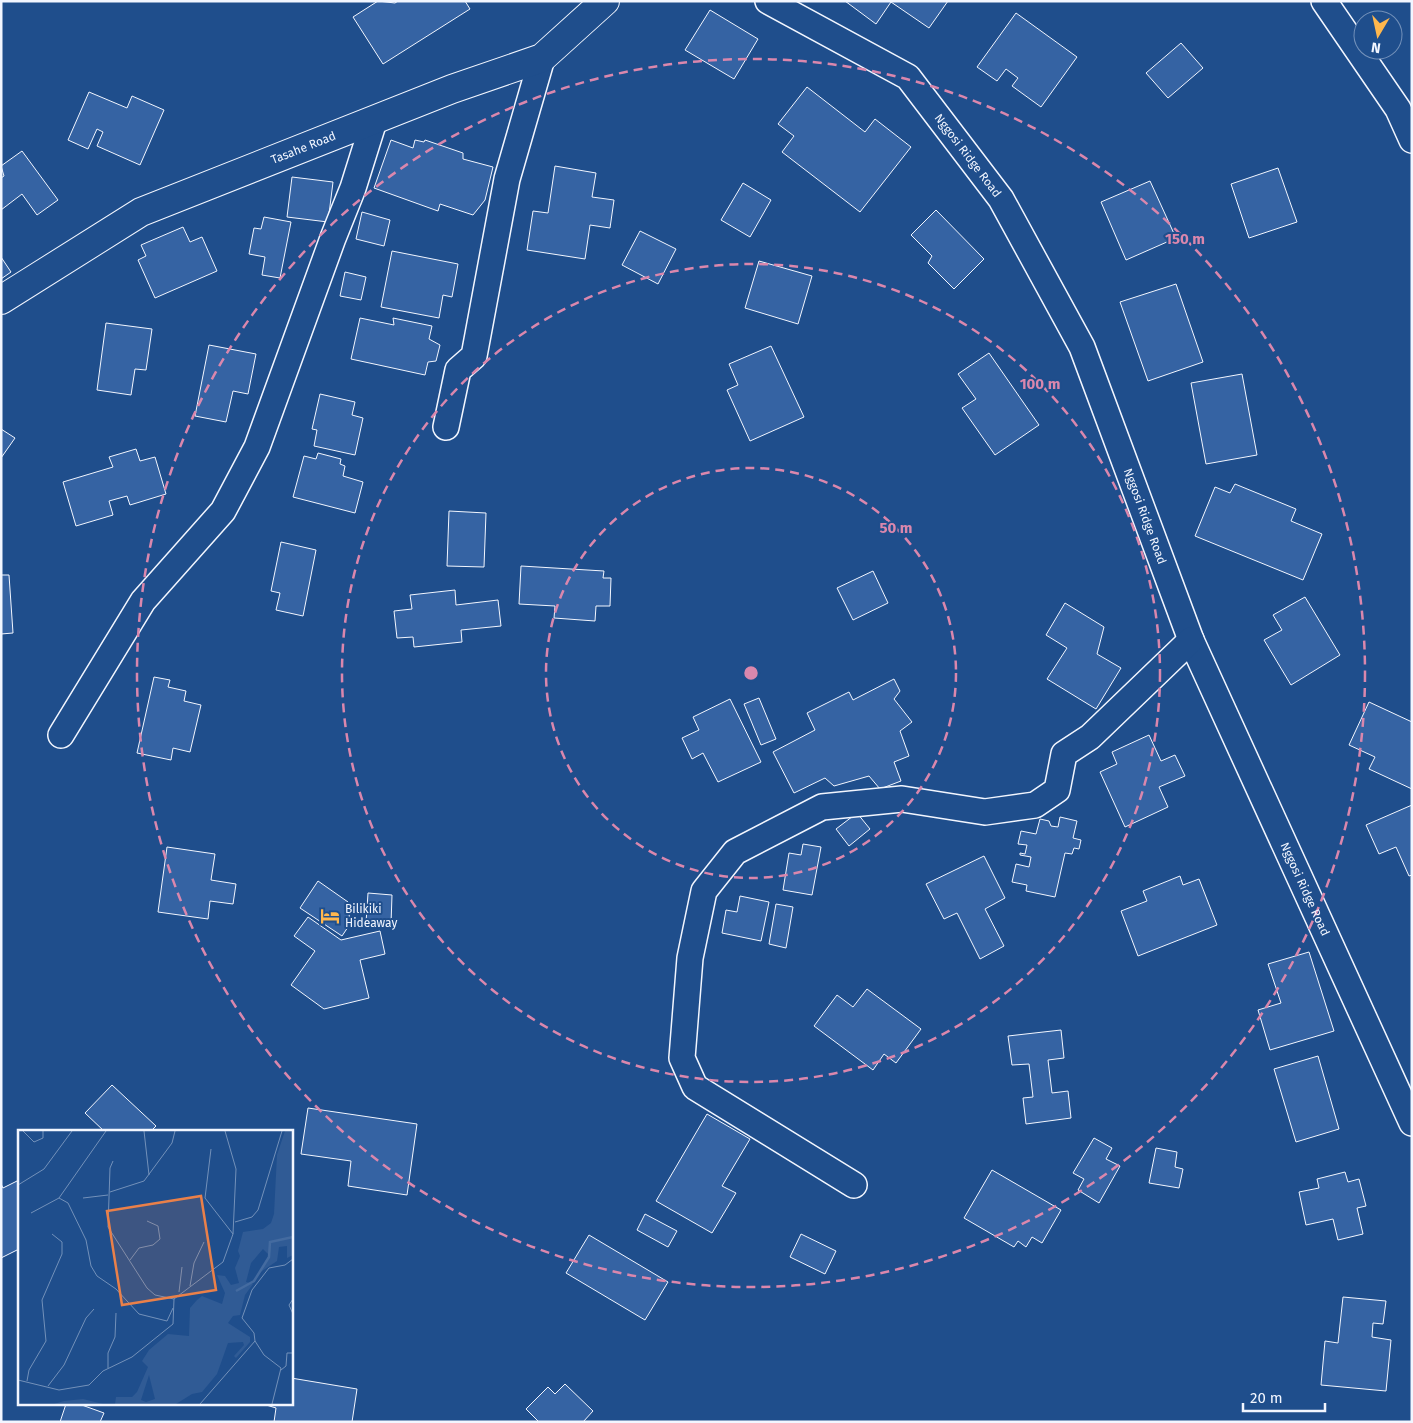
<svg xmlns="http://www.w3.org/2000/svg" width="1413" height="1423" font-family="'Fira Sans',sans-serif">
<rect width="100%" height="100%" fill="#1f4e8c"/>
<!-- building -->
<g fill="#3563a3" stroke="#f2f6ff">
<polygon points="378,1 395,3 398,1 465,1 470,9 383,64 353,17"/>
<polygon points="845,1 948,1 929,28 891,2 876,24"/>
<polygon points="710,10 758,39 734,79 685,50"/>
<polygon points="1016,13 1077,57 1041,107 1012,86 1018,78 1006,69 997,81 977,67"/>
<polygon points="1181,43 1203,68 1168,98 1146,73"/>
<polygon points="807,87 865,132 875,119 911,147 860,212 782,152 794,136 778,124"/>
<polygon points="89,92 127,108 132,96 164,110 140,165 97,146 103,132 97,129 88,149 68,140"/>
<polygon points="391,140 413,148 415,140 424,142 425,140 463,153 463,159 493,167 485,200 473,215 440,204 438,211 374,188"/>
<polygon points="22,151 58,200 37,215 22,194 1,210 1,178 4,176 1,166"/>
<polygon points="555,166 596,173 592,197 614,200 610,228 590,225 585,259 527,250 533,211 548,213"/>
<polygon points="1278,168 1297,222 1249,238 1231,184"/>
<polygon points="292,177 333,182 328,222 287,217"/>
<polygon points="1150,181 1176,238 1126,260 1101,202"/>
<polygon points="743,183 771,200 750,237 721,220"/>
<polygon points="936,210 984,259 954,289 928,263 932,256 911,235"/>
<polygon points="362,212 390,220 384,246 356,239"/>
<polygon points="264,217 291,222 280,278 262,275 265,257 249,254 254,228 261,229"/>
<polygon points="183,227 190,242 202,237 217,271 155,298 138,260 146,256 141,245"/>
<polygon points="640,231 676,249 658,284 622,265"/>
<polygon points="392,251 458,264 452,297 443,295 439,318 381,307"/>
<polygon points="1,257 11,272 1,279"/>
<polygon points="759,261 812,276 798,324 745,308"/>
<polygon points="345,272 366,277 361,300 340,296"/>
<polygon points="1176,284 1203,362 1148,381 1120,302"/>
<polygon points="360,318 394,325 393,318 432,326 429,339 440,345 436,361 428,362 425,375 351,359"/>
<polygon points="106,323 152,329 146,370 135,369 131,395 97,390"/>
<polygon points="209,345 256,354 248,394 233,391 226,422 195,416"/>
<polygon points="771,346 804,417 750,441 727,390 738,385 729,364"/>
<polygon points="989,353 1039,425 995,455 962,408 976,399 958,374"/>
<polygon points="1242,374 1257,455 1206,464 1191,383"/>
<polygon points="320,394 355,402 352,415 363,418 355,455 314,446 317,430 312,429"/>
<polygon points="1,429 15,438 1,458"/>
<polygon points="136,449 140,461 155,457 166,494 130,505 127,496 109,501 113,515 76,526 63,482 113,467 109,457"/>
<polygon points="318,453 341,459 340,464 345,466 343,476 363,482 355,513 293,497 304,456 316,459"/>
<polygon points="1235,484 1296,509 1291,521 1322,534 1303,580 1195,536 1215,487 1230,493"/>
<polygon points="449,511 486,513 484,567 447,566"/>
<polygon points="281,542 316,550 303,616 276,610 280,593 271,591"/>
<polygon points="521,566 604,571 603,578 611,578 610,606 596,606 595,621 554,618 555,606 519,604"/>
<polygon points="873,571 888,603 853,620 837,588"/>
<polygon points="1,575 9,575 13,633 1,634"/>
<polygon points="455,590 456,605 498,600 501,626 461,630 462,642 414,647 413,637 397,638 394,611 412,609 410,595"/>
<polygon points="1305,597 1340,655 1291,685 1264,640 1282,630 1273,615"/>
<polygon points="1065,603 1104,627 1097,654 1121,668 1096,709 1047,679 1067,648 1046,635"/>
<polygon points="154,677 170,680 168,687 186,691 184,701 201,705 190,752 173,748 171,760 137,753"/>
<polygon points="894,679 900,691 894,699 912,722 900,731 909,756 894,762 901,781 880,789 869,776 834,786 825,778 794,793 773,752 815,730 807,713 849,692 853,700"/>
<polygon points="759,698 776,739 761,745 744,704"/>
<polygon points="730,699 761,762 718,782 703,753 692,759 682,738 699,730 693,717"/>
<polygon points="1369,702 1412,722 1412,789 1369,769 1375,757 1349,745"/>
<polygon points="1149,735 1161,761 1175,755 1185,776 1159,787 1168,807 1125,827 1100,772 1117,764 1112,752"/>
<polygon points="1412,805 1412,875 1409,876 1396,847 1379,854 1366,825"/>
<polygon points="857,813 870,829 849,846 836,829"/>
<polygon points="1060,817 1077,821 1073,838 1081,840 1079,849 1074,848 1072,854 1065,853 1055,897 1026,891 1027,885 1012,882 1016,864 1029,867 1031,857 1020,855 1020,853 1025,854 1027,845 1018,844 1021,831 1036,834 1040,819 1049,821 1051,826 1058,827"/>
<polygon points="803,844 821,847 812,895 783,890 789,853 801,855"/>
<polygon points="167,847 215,854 211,880 236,884 233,904 210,901 208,919 158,912"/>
<polygon points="984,856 1005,898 985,909 1004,946 980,959 957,913 944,919 926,884"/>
<polygon points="1180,876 1183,885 1199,879 1217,925 1138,956 1121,911 1147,901 1143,891"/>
<polygon points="318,881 348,902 350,924 342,936 300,908"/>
<polygon points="368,893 392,895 391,924 366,923"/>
<polygon points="740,896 769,902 761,941 722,933 726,910 737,912"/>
<polygon points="776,904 793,907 786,948 769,944"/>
<polygon points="308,917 341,940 380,931 385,954 360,960 369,998 324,1009 291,985 315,951 294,936"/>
<polygon points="1309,952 1334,1031 1270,1050 1258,1010 1281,1003 1268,964"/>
<polygon points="867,989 921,1029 896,1063 884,1054 873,1070 814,1026 837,995 853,1007"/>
<polygon points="1061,1030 1064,1058 1048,1060 1052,1093 1068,1091 1071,1118 1026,1124 1023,1098 1033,1097 1029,1064 1012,1065 1008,1036"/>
<polygon points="1318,1056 1339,1129 1296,1142 1274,1069"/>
<polygon points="112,1085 156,1126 150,1132 105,1132 85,1113"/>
<polygon points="308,1108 417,1124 407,1195 348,1186 351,1161 301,1154"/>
<polygon points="707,1114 750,1139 722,1186 736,1193 712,1233 656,1201"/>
<polygon points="1094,1138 1112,1148 1106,1159 1120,1166 1099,1203 1078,1190 1084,1179 1073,1173"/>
<polygon points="1156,1148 1177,1152 1175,1167 1183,1169 1179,1188 1149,1183"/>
<polygon points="992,1170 1061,1210 1042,1243 1032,1237 1026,1247 1018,1241 1014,1247 964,1218"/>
<polygon points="1345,1172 1348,1182 1359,1179 1366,1206 1357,1208 1363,1234 1338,1240 1333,1219 1306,1225 1299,1192 1319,1188 1317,1179"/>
<polygon points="19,1180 19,1249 1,1258 1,1184 3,1188"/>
<polygon points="645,1214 677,1231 668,1247 637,1230"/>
<polygon points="801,1234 836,1251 825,1274 790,1257"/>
<polygon points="589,1235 668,1282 645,1320 566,1273"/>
<polygon points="1343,1297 1386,1301 1383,1324 1373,1323 1372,1337 1391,1340 1386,1391 1321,1385 1325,1341 1338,1343"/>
<polygon points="291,1378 357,1389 352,1422 274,1422 276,1408 263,1404 291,1404"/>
<polygon points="565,1384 593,1411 583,1422 539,1422 526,1409 548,1387 555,1394"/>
<polygon points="66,1404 79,1404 104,1413 100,1422 60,1422"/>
</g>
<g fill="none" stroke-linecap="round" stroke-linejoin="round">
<!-- street casing -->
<g stroke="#f2f6ff" stroke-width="28">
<g id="street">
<path id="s1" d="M768 1 908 77 1001 199 1082 347 1191 640 1412 1123"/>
<polyline points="1324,1 1398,109 1412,140"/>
<polyline points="446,427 458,370 474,356 507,179 542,58"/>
<polyline points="61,735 143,601 223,511 257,447 333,238 353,188 374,121"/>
<polyline points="854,1185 695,1087 682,1058 690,958 704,891 735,852 822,807 902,799 985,812 1035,805 1057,790 1064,754 1090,737 1191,640"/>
</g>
</g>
<!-- secondary casing -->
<g stroke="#f2f6ff" stroke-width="30">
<g id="secondary">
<path id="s2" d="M1 300 141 212 452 89 542 58 605 1"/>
</g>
</g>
<!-- street -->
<use href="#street" stroke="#1f4e8c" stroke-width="25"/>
<!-- secondary -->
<use href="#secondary" stroke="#1f4e8c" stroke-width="28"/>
</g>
<!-- distance rings -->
<g fill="none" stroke="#da87ad" stroke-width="2.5" stroke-dasharray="9 6">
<circle cx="751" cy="673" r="205"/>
<circle cx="751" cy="673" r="409"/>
<circle cx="751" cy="673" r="614"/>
</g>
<!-- icons -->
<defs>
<g id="hotel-bare" transform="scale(1.5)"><path d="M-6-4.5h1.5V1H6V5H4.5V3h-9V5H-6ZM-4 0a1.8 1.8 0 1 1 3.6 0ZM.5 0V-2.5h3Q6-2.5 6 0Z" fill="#ffb74d" stroke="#1f4e8c" stroke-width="2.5" paint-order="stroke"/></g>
</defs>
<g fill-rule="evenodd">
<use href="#hotel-bare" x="330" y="916"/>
</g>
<g text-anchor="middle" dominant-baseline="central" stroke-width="4" stroke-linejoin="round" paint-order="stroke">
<!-- street labels -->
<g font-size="12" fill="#f2f6ff" stroke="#1f4e8c">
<text stroke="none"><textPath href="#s2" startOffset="340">Tasahe Road</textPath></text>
<text stroke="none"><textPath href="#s1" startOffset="258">Nggosi Ridge Road</textPath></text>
<text stroke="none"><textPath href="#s1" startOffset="662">Nggosi Ridge Road</textPath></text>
<text stroke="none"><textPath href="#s1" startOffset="1068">Nggosi Ridge Road</textPath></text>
</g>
<!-- poi labels -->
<g font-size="12" fill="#f2f6ff" stroke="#1f4e8c" text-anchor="start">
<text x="345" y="909">Bilikiki<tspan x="345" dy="14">Hideaway</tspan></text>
</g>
</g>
<!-- overview -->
<g transform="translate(18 1130)">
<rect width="275" height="275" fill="#1f4e8c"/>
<path d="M267 1H275V125L269 128V116L261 117 259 131 241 143 251 125 245 119 233 133 228 152 235 154 227 165 222 185 215 186 210 193 232 207V212L218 228 216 226 226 215 225 212 210 213 199 244 184 262 174 264 158 274H97L98 267H114L119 262 130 237 124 231 131 220 150 204 171 206 172 178 179 170 184 166 204 174 207 163 199 145 207 146 213 155 221 153 217 138 222 126 220 121 225 102 245 99 253 93 256 84 259 25ZM131 245 137 269 128 272 123 270ZM65 269 85 274H36L46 271Z" fill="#305b95" fill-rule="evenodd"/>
<path fill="none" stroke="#446ba0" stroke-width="2.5" d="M218 161 236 151 251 127 252 112 275 107"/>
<path fill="none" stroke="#7391ba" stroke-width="1" d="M5 1 16 12 25 8V1M126 1 131 45M193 19 187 68 215 104M95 31 92 38 90 97 129 158 137 165 156 169M0 55 26 39 54 1M92 62 126 51 154 13 157 1M41 68 88 1M65 68 90 65M13 83 41 68 50 73 68 110 73 136 79 146 98 159 121 184 149 191 155 178M217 92 234 87 240 80 264 1M112 130 121 118 135 115 142 109 140 96 129 91M172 156 176 133 186 112M161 162 164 137M275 169 271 175 275 184M237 211 246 225 263 238 254 274M90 238V223L97 207 98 183M263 240 268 236 269 223H275M0 250 41 260 71 255 85 241 114 227 155 194 156 169 205 132 215 104 218 39 207 1M9 251 11 240 28 211 24 170 44 124V112L34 104M30 256 46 235 68 188 76 179M182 274 237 211 236 203 224 188 234 160 251 138 267 135 275 129"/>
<path fill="#ea8049" fill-opacity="0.15" stroke="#ea8049" stroke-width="2.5" d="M183 66 198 160 104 175 89 81Z"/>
<rect width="275" height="275" fill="none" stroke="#f2f6ff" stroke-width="2.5"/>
</g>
<circle cx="751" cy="673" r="8" fill="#da87ad" stroke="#1f4e8c" stroke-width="2.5"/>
<g font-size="15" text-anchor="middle" font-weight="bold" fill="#da87ad" stroke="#1f4e8c" stroke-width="4" stroke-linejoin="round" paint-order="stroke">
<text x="1185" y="244">150 m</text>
<text x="1040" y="389">100 m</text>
<text x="896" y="533">50 m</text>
</g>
<!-- border -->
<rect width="1413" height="1423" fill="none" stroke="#f2f6ff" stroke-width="5"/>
<!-- north arrow -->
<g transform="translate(1378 35) rotate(189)"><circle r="24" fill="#1f4e8c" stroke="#7391ba"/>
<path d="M0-4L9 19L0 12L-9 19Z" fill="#ffb74d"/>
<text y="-8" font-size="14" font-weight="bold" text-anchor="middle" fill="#f2f6ff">N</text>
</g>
<!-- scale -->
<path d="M1243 1403v8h82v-8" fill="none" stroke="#f2f6ff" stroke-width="2.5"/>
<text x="1250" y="1403" font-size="15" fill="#f2f6ff" stroke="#1f4e8c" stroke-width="4" paint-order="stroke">20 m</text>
</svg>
